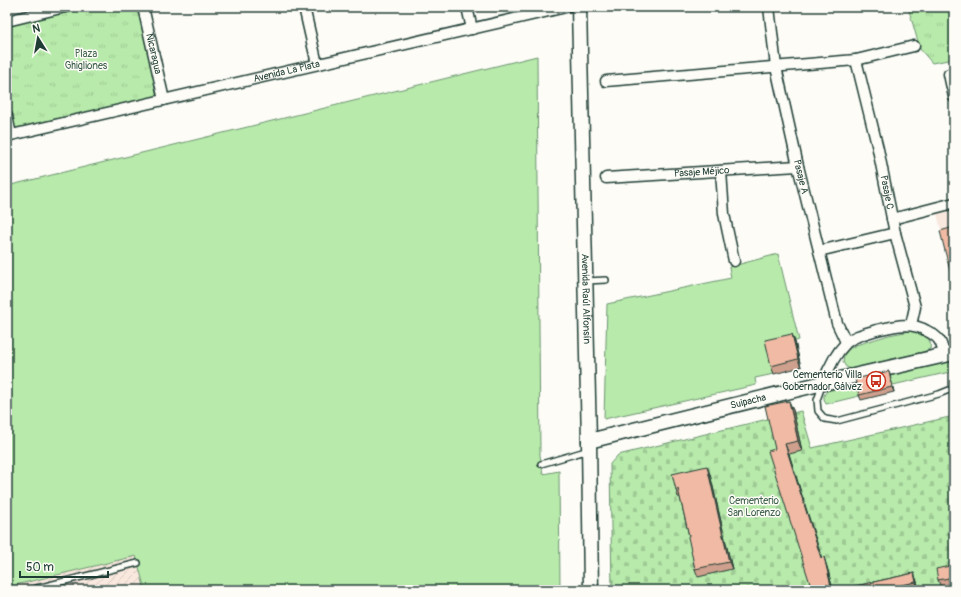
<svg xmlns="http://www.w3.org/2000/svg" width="961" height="597" font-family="Pangolin,sans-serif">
<defs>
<pattern id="industrial-furrows" width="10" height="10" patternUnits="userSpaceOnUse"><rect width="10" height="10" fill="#f9e8de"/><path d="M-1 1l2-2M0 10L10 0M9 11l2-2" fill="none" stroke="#d5c8bf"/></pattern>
<pattern id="cemetery-stones" width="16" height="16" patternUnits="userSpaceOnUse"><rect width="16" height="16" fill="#b8eaab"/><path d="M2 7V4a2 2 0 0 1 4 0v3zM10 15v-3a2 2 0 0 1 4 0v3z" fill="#9eca94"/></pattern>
<pattern id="park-tufts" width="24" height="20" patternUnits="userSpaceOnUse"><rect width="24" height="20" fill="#b8eaab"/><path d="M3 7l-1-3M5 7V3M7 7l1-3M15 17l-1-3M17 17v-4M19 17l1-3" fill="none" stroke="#9eca94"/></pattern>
</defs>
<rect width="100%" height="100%" fill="#fdfcf7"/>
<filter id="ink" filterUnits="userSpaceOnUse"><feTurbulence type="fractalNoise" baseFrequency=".025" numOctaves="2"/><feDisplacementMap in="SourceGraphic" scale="8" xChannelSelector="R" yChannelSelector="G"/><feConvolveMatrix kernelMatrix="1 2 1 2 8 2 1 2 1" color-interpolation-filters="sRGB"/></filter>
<g filter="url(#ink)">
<!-- built -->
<polygon fill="#f9e8de" points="954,210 954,282 937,214"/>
<!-- industrial -->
<polygon fill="url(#industrial-furrows)" points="136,556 145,590 7,590 7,587"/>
<!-- green -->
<g fill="#b8eaab" stroke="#6c9470">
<polygon points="537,56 540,455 543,474 559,471 560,590 145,590 136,556 7,587 7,186"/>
<polygon points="778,254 799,340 768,348 774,374 755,378 756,385 604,419 607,304 731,278 729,267"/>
<path d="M910 331C920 333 933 336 930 349L923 352 851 369 846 367 843 362 844 355 849 349 856 345 889 335Z"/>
<polygon points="954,358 954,371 893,385 890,376 915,366"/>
<polygon points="857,384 859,396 826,404 824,399 824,395 827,391"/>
</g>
<!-- cemetery -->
<polygon fill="url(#cemetery-stones)" stroke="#6c9470" points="801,411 812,448 954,416 954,590 612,590 610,464 618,455"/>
<!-- park -->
<g fill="url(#park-tufts)" stroke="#6c9470">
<polygon points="82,7 139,7 158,93 155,97 20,129 14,127 7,96 7,25"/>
<polygon points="908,7 954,7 954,59 932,63 920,49"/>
</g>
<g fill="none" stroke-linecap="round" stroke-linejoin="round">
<!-- lane casing -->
<g stroke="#1f3d34" stroke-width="8">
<g id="lane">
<polyline points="586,281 606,280"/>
<polyline points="822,386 817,400 818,411 825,419 837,421 939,394 954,388"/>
<polyline points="541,464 589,450"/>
<polyline points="29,590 138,563"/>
</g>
</g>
<!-- street casing -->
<g stroke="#1f3d34" stroke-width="13">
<g id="street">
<path id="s1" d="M143 7 164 100"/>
<polyline points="304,7 317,64"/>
<polyline points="467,7 472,29"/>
<path id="s2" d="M769 7 776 67 798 166 837 323 846 342"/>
<polyline points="7,21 65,7"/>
<path id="s3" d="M856 60 878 149 895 233 915 307 911 325"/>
<polyline points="949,74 954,97"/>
<polyline points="606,81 856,60 914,46"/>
<polyline points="7,116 11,135"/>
<path id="s4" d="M7 136 566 7"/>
<polyline points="721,171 724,214 734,261"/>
<path id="s5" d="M606 178 798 166"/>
<polyline points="892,219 954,203"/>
<polyline points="819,251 895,233"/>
<path d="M823 383C828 369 835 354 846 343 853 336 867 333 877 330 894 326 911 321 927 331 931 333 936 336 939 340 942 344 943 350 944 355"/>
</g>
</g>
<!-- secondary casing -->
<g stroke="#1f3d34" stroke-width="17">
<g id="secondary">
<path id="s6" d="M579 7 589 441 591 590"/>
<path id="s7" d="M589 441 823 383 954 353"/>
</g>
</g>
<!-- lane -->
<use href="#lane" stroke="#fdfcf7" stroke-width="5"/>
<!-- street -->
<use href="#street" stroke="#fdfcf7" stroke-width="10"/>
<!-- secondary -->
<use href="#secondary" stroke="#fdfcf7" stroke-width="14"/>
</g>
<!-- wall -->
<g fill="#cea08d" stroke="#1f3d34">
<polygon points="792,334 795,342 801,367 774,374 771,366"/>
<polygon points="889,371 894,392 861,400 859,395"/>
<polygon points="793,410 802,451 789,454 821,558 827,567 833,590 812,590 775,449"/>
<polygon points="710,474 732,569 698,577 695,569 689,536 680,497 678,497 676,490"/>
<polygon points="954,565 954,585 941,588 938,580"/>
<polygon points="914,573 917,582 919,590 838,590"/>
</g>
<!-- shaded-wall -->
<g fill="#a88273" stroke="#1f3d34">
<polygon points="792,334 795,342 801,367 798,359"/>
<polygon points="889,371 890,376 894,392 892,387"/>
<polygon points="789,401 793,410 802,451 798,441"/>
<polygon points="785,444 789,454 825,568 821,558"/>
<polygon points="707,466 710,474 732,569 729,562"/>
<polygon points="824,557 827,567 833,590 832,590"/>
<polygon points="914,573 917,582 919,590 916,582"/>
</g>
<!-- building -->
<g fill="#f0baa4" stroke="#1f3d34">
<polygon points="954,227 954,287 940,231"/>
<polygon points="792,334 798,359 771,366 765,340"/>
<polygon points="889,371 892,387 859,395 855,379"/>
<polygon points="789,401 798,441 785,444 821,558 824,557 832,590 812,590 768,451 775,449 765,406"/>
<polygon points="707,466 729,562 695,569 688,537 689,536 678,489 676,490 672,474"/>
<polygon points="954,565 954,577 938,580 936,569"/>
<polygon points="914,573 916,582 879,590 838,590"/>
<polygon points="737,587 737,590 723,590"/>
</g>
</g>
<!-- icons -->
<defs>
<g id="bus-ring" transform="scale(1)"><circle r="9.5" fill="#fdfcf7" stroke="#c8321e" stroke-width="1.5"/><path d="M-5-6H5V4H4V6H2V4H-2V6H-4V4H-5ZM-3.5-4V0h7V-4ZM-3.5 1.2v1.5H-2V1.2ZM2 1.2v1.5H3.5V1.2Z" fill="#c8321e"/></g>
</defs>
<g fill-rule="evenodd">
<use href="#bus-ring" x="876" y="381"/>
</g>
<g text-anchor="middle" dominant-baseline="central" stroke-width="3" stroke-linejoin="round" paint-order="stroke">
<!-- street labels -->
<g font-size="10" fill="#1f3d34" stroke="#fdfcf7">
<text stroke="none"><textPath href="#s1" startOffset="48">Nicaragua</textPath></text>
<text stroke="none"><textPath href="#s4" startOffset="287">Avenida La Plata</textPath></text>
<text stroke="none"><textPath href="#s5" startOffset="96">Pasaje Méjico</textPath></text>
<text stroke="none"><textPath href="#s2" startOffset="173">Pasaje A</textPath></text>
<text stroke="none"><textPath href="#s3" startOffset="136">Pasaje C</textPath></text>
<text stroke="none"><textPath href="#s6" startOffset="292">Avenida Raúl Alfonsín</textPath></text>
<text stroke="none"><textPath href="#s7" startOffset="164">Suipacha</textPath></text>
</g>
<!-- park labels -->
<g font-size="10" fill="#3e604c" stroke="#fdfcf7">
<text x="86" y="54">Plaza<tspan x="86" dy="12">Ghigliones</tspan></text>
<text x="754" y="501">Cementerio<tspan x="754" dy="12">San Lorenzo</tspan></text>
</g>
<!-- poi labels -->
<g font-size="10" fill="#1f3d34" stroke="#fdfcf7" text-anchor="end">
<text x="862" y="375">Cementerio Villa<tspan x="862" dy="12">Gobernador Gálvez</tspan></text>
</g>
</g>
<!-- margin -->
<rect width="961" height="597" fill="none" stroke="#fdfcf7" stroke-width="24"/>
<rect x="12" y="12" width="937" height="573" fill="none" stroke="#1f3d34" stroke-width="1.5" filter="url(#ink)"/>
<!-- north arrow -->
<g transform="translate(38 38) rotate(349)" stroke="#fdfcf7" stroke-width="3" paint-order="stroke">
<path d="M0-3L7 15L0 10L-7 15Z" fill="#1f3d34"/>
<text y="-6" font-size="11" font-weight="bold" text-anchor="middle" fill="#1f3d34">N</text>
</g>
<!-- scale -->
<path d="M20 571v6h88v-6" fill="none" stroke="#1f3d34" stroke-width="2"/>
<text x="26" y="571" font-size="12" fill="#1f3d34" stroke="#fdfcf7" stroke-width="3" paint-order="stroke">50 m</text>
</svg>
